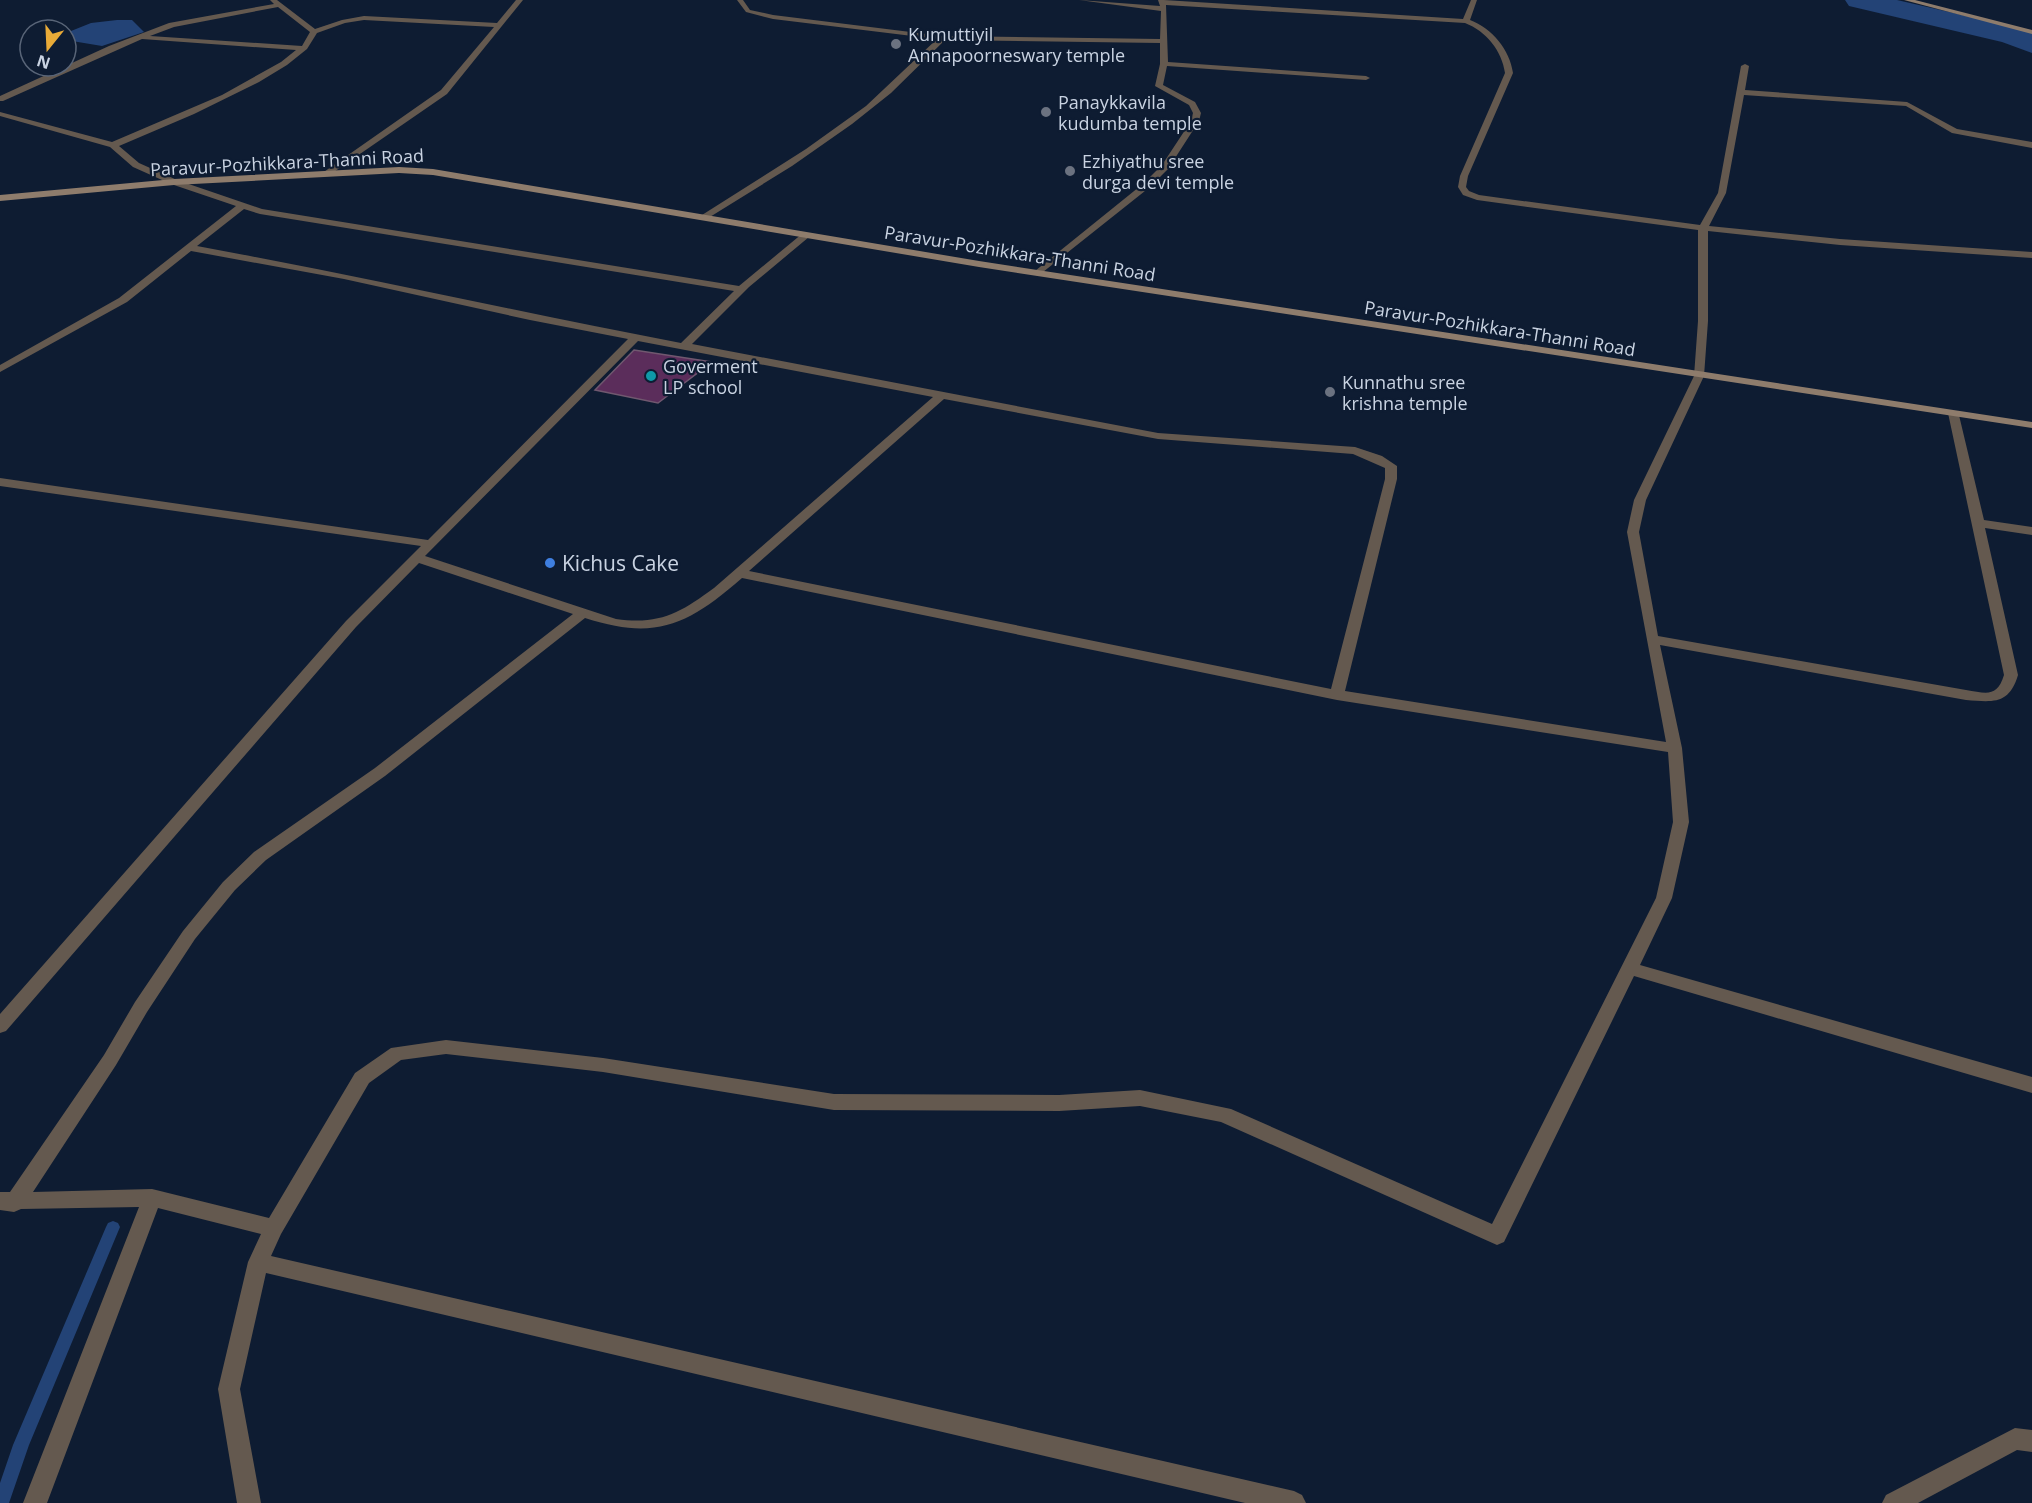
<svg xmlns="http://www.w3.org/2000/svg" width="2032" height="1503" font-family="'Open Sans',sans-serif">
<rect width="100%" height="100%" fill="#0e1c32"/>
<!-- water -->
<polygon fill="#234376" points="117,20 132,20 144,32 102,46 66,40 66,33 91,23"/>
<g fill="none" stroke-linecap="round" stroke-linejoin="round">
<!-- stream -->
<polygon fill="#234376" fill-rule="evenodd" points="113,1221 118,1223 120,1227 29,1445 9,1503 0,1503 0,1483 13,1445 106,1227 108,1223"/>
<!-- river -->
<polygon fill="#234376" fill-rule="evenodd" points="1845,0 1897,0 2023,29 2032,33 2032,53 2002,42 1849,6"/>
</g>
<!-- building -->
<polygon fill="#5b2d5b" stroke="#70586f" stroke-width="1.5" points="634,350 712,362 658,403 595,390"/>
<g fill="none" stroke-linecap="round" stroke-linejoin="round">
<!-- street -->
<g fill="#64594f" fill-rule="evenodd">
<path d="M270 0H277L315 29 342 20 364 16 497 23 516 0H523L447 94 328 176 321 174 441 90 494 27 364 20 345 23 317 33 307 49 287 65 259 82 194 114 119 146 139 163 177 180 262 209 739 286 803 233H809V237L749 287 692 344 1158 433 1355 447 1382 456 1397 466V479L1345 691 1666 742 1627 532 1634 500 1694 376 1698 321V230L1477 200 1463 195 1458 187 1460 176 1505 73C1502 51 1486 31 1465 23L1166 5 1168 62 1366 76 1370 78 1366 80 1167 66 1163 85 1195 102 1201 113 1199 121 1168 169 1150 187 1038 276 1033 273 1035 271 1144 183 1162 165 1191 121 1193 113 1189 105 1155 86 1160 64V43L945 40 891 93 852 124 792 166 705 220 700 217 702 215 806 149 866 106 937 39 773 19 746 12 737 0H743L750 10 773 15 943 36 1160 39 1161 11 1079 0 1160 6 1158 0H1164L1463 19 1471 0H1477L1470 20C1492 28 1510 50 1513 73L1468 176 1466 187 1469 191 1479 195 1700 225 1718 193 1741 66 1745 64 1749 66 1745 90 1907 102 1957 129 2032 142V148L1952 133 1906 106 1744 95 1726 193 1709 226 1840 239 2032 252V258L1840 245 1708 231V321L1704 376 1646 500 1639 532 1658 636 1966 690C1986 693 1997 698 2004 675L1948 413 1950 411H1958L1984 520 2032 527V535L1985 528 2018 675C2009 705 1993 702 1966 700L1660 645 1682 748 1689 822 1672 898 1640 965 2032 1077V1093L1634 976 1504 1242 1497 1245 1221 1122 1140 1106 1059 1111 834 1110 603 1072 446 1054 401 1060 369 1083 281 1234 271 1256 1294 1491 1302 1495 1306 1503H1245L266 1273 240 1389 261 1503H237L218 1389 248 1262 261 1234 158 1208 47 1503H23L139 1207 21 1209 14 1212 0 1210V1192H10L104 1055 135 1002 183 931 223 882 254 852 375 768 573 614 419 563 356 627 6 1031 0 1033V1014L346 621 421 546 0 486V478L428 540 628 339 530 320 344 279 191 251 127 302 0 372V365L119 298 236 206 171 184 133 167 110 147 0 116V112L112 142 222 95 281 62 296 50 142 39 3 101H0V96L109 46 169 23 274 4ZM278 7 310 32 302 46 150 36 174 27ZM244 209 260 214 734 291 681 343C520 312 359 276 197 246ZM638 341 933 397 714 588C680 613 660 625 616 619L425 556ZM944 399 1158 439 1353 454 1385 468V479L1331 689 749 571ZM742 578 1337 700 1668 752 1673 822 1656 898 1492 1224 1231 1109 1140 1090 1059 1095 834 1094 603 1058 446 1040 391 1048 355 1073 269 1218 152 1189 33 1192 116 1065 147 1012 195 939 235 890 266 860 385 776 585 618C656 641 688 625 742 578Z"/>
<polygon points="2015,1428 2032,1430 2032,1452 2017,1450 1918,1503 1882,1503 1886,1495"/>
</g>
<!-- secondary -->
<g fill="#8e7c6c" fill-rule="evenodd">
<polygon points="1904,0 1915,0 2032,30 2032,34"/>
<polygon points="399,167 433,169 979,261 2032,422 2032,428 979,267 433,175 399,173 174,185 0,201 0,195 174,179"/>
</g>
</g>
<!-- markers -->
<g fill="#6b7280" stroke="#0e1c32" stroke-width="2">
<circle cx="896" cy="44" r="6"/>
<circle cx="1046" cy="112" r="6"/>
<circle cx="1070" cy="171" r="6"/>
<circle cx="1330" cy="392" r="6"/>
</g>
<circle fill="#0f9aa8" stroke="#0e1c32" stroke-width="2" cx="651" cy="376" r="6"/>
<circle fill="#3f7fe0" stroke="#0e1c32" stroke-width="2" cx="550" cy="563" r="6"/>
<g text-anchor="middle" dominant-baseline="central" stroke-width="4.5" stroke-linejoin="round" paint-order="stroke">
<!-- far-poi labels -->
<g font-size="18" fill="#c9d3e2" stroke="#0e1c32" text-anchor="start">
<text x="908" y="34">Kumuttiyil<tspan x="908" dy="21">Annapoorneswary temple</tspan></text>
<text x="1058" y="102">Panaykkavila<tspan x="1058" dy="21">kudumba temple</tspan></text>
<text x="1082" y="161">Ezhiyathu sree<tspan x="1082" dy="21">durga devi temple</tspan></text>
<text x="663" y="366">Goverment<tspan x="663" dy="21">LP school</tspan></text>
<text x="1342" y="382">Kunnathu sree<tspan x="1342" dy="21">krishna temple</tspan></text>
</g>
<!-- far-street labels -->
<g font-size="18" fill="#c9d3e2" stroke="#0e1c32">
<text transform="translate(287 162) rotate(-3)">Paravur-Pozhikkara-Thanni Road</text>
<text transform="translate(1020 253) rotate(9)">Paravur-Pozhikkara-Thanni Road</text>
<text transform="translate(1500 328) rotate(9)">Paravur-Pozhikkara-Thanni Road</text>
</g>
<!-- poi labels -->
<g font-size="21" fill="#c9d3e2" stroke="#0e1c32" text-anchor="start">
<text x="562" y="563">Kichus Cake</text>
</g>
</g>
<!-- north arrow -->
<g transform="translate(48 48) rotate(198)"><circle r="28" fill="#0e1c32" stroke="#596578" stroke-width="1.5"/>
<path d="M0-4.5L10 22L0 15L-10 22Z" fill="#e9ab38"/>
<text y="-9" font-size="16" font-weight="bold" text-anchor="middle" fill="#c9d3e2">N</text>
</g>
</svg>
